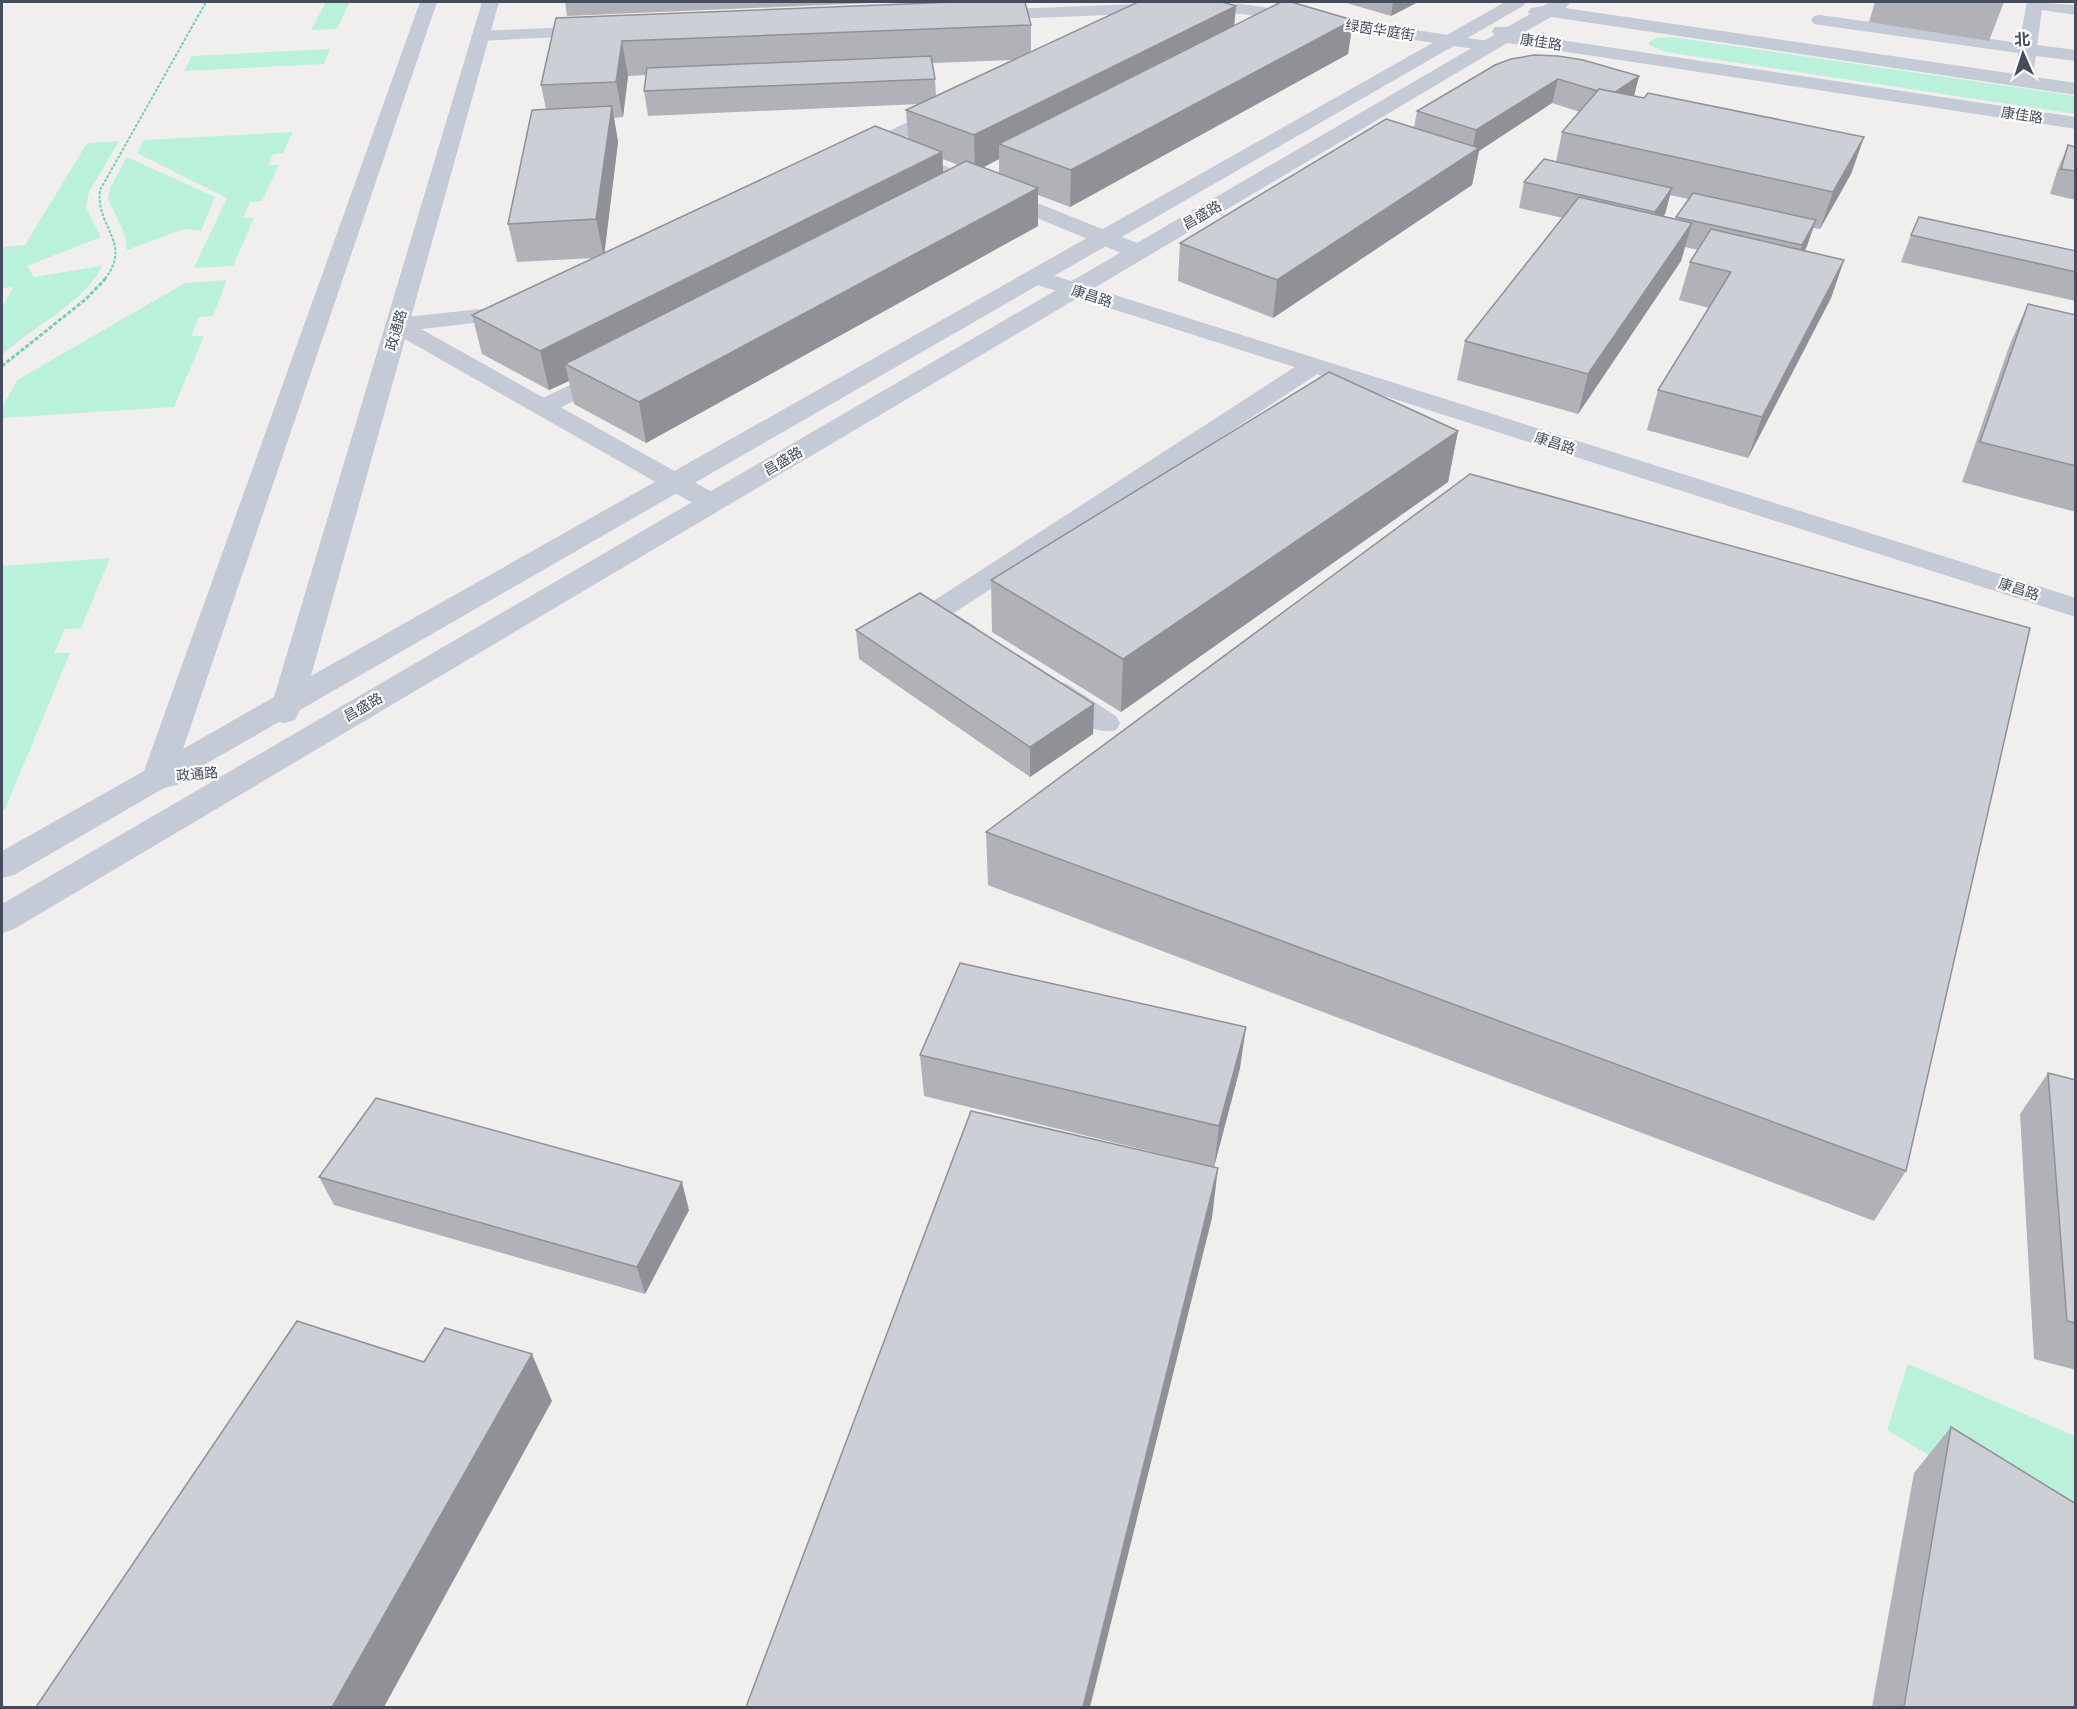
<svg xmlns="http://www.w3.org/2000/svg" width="2077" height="1709" font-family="'PT Sans','Noto Sans SC',sans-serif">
<rect width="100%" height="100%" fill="#f1efee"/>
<!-- green -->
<g fill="#baf1da">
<polygon points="326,2 350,2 337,29 311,30"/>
<polygon points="1672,37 2075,96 2075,114 1666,52 1649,45 1649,42 1656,38"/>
<polygon points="330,49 324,64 184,71 192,56"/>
<polygon points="293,132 283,153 273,154 268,165 279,165 262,201 250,202 243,218 254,218 233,266 194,268 227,198 137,153 144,140"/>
<path d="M119 141 89 192 86 207 101 237 27 266 34 277 102 266C84 304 32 326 2 355V308L13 287 2 288V247L25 245 87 143Z"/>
<polygon points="127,157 215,197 201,231 184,229 127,250 125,235 108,199 110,188"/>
<polygon points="227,280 213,316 199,317 191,336 204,336 174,407 2,418 2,408 17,380 185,283"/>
<polygon points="110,558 81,628 65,629 54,653 70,653 5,809 2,811 2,566"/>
<polygon points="1908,1364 2075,1436 2075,1543 1887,1430"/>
</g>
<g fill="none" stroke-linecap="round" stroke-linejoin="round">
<!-- path-far1 -->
<path stroke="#71d1b3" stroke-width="2" stroke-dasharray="3 1.5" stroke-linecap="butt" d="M105 279C133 242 95 227 100 190L206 2"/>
<!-- path -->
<polyline stroke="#71d1b3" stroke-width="3" stroke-dasharray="4 2" stroke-linecap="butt" points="2,366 86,299 106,278"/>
<!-- service -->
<g fill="#c4cad6" fill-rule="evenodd">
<polygon points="2027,2 2076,5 2076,15 2042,10 2037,45 2076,50 2076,61 2036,56 2032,81 2030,85 2016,85 2014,81 2018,53 1820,25 1814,24 1811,20 1814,16 1820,15 2019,43"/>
<polygon points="949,103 956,105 959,109 956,113 864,157 850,157 847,153 850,149"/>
<polygon points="900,148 1147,247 1150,252 1147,257 1139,259 1131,257 893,158 890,154 893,150"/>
<polygon points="518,305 526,307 530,312 526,317 397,332 389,330 385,325 389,320 397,318"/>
<path d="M1313 359 1322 361 1325 366 1322 371 954 613 975 626 979 632 975 638C957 643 930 629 920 613L924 607 1304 361Z"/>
<polygon points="612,365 621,367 624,372 621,377 552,412 543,414 534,412 531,407 534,402"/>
<path d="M1056 681 1067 684 1116 716 1120 723 1116 730C1091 737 1066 711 1045 698L1041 691 1045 684Z"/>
</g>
<!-- minor -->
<g fill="#c4cad6" fill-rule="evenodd">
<polygon points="1188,2 1242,4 1488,41 1494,42 1497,46 1494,50 1488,51 1242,14 1206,11 983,20 977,19 974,15 977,11 983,10"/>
<polygon points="596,26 602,27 605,31 602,35 480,41 474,40 471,36 474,32 480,31"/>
<polygon points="1036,270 2076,598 2076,617 1028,282 1025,277 1028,272"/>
<polygon points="397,318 405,320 721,497 725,503 721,509 712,511 703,509 389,330 385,325 389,320"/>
</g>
<!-- tertiary -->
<g fill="#c4cad6" fill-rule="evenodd">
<polygon points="420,2 437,2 183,749 274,697 482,2 499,2 311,676 1505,2 1526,2 1523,6 300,710 295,720 284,723 279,722 181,778 177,785 164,788 14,875 2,878 2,851 144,771"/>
<polygon points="1551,2 1571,2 1565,8 2076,83 2076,95 1551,17 1521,34 2076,117 2076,129 1507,43 14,929 2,933 2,904 1494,35 1492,31 1495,27 1507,27 1530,14 1528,12 1531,8 1543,6"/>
</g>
</g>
<!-- wall -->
<g fill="#b0b2b8" fill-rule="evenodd">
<polygon points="565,2 895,2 567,16"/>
<polygon points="1343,2 1418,2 1391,16"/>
<polygon points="1875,2 2004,2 1989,41 1869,22"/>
<path d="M556 18 1031 25V52L1234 25 1353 20 1348 54 1070 207 1038 195V226L646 443 574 404 569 381 549 390 482 354 472 315 594 258 517 262 508 224 546 109 541 85ZM1014 60 936 96 935 79 933 63ZM646 75 644 91 648 116 919 104 906 110 908 139 604 253 618 142 614 118 623 117 628 76ZM943 159 958 165 943 173ZM999 159V174L983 167Z"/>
<path d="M1495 65 1639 76 1634 96 1864 137 1851 174 1820 229 1813 228 1805 251 1844 260 1831 298 1748 458 1647 430 1658 390 1709 308 1679 300 1690 262 1698 250 1685 247 1681 261 1578 414 1457 380 1465 341 1563 218 1519 208 1524 182 1556 162 1562 132 1580 112 1552 103 1479 151 1472 185 1273 318 1178 281 1180 243 1414 128 1417 111ZM1670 195 1688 199 1676 219 1663 216 1665 214Z"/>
<polygon points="2068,145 2076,147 2076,200 2050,194 2057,171"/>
<polygon points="1911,235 2076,251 2076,301 1901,262"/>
<polygon points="2028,304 2076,315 2076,512 1962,482 2010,344"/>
<polygon points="1458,431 1448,482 1121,712 992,632 991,580"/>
<polygon points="856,630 1094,704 1093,734 1030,777 859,659"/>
<polygon points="986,832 1906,1171 1874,1221 988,885"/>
<polygon points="920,1055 1240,1068 1214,1167 924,1096"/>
<polygon points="2048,1073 2076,1080 2076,1370 2034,1359 2020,1114"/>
<polygon points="319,1177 689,1210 645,1294 334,1205"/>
<polygon points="1951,1427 2076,1707 1872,1707 1914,1473"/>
</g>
<!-- shaded-wall -->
<g fill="#909196">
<polygon points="1393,2 1418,2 1391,16"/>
<polygon points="1236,6 1233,40 999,144 999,159 975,172 974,135"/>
<polygon points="1353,20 1348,54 1070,207 1071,170"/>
<polygon points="622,41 628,76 623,117 616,82"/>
<polygon points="1639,76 1633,100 1611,94"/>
<polygon points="1558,79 1552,103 1479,151 1472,185 1273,318 1277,280 1472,153 1476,130"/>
<polygon points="612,106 618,142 604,257 596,219"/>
<polygon points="1864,137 1851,174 1820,229 1833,192"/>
<polygon points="942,152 944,188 565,364 569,381 549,390 540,351"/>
<polygon points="1038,188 1038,226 646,443 639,402"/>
<polygon points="1672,188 1665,214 1648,238 1655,212"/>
<polygon points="1816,220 1807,246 1793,272 1802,245"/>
<polygon points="1692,223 1681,261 1578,414 1588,374"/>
<polygon points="1844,260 1831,298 1748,458 1762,417"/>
<polygon points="1458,431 1448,482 1121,712 1123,659"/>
<polygon points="1094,704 1093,734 1030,777 1030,747"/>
<polygon points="1246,1027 1240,1068 1214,1167 1219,1126"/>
<polygon points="1218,1168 1212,1218 1090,1707 1083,1707"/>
<polygon points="682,1182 689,1210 645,1294 637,1267"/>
<polygon points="532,1354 552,1401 384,1707 332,1707"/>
</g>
<!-- building -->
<g fill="#cdcfd6" stroke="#909196" stroke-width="1.5">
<polygon points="954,2 1025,2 1031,25 622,41 616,82 541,85 556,18"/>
<polygon points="1138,2 1222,2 1236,6 974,135 906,110"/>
<polygon points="1281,2 1291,2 1353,20 1071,170 999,144"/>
<polygon points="1534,55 1558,56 1583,60 1639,76 1615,92 1599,89 1598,91 1558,79 1476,130 1417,111 1495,65 1511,59"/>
<polygon points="931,56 935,79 644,91 647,68"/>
<polygon points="1599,89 1644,98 1648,93 1864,137 1833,192 1562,132"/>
<polygon points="612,106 596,219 508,224 532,110"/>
<polygon points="1386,119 1479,148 1277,280 1180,243"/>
<polygon points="875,126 942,152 540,351 472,315"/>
<polygon points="2068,145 2076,147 2076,171 2061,169"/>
<polygon points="1544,159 1672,188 1655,212 1524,182"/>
<polygon points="966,161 1038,188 639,402 565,364"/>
<polygon points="1693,193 1816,220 1802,245 1676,217"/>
<polygon points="1579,197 1692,223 1588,374 1465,341"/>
<polygon points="1919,217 2076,251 2076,272 1911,235"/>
<polygon points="1711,229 1844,260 1762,417 1658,390 1731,272 1690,262"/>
<polygon points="2028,304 2076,315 2076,466 1980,442"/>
<polygon points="1329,372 1458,431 1123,659 991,580"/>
<polygon points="1470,474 2030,628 1906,1171 986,832"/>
<polygon points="920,593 1094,704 1030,747 856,630"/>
<polygon points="960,963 1246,1027 1219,1126 920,1055"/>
<polygon points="2048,1073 2076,1080 2076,1323 2067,1321"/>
<polygon points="376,1098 682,1182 637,1267 319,1177"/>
<polygon points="971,1111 1218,1168 1083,1707 746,1707"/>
<polygon points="297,1321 424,1362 445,1328 532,1354 332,1707 36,1707"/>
<polygon points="1951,1427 2076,1504 2076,1707 1904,1707"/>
</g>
<g text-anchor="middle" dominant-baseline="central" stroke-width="4.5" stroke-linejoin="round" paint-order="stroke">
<!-- far-street labels -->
<g font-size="14" fill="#454d5d" stroke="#fff">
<text transform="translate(1380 30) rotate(9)">绿茵华庭街</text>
<text transform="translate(1541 42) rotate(9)">康佳路</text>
<text transform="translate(2022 115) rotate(9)">康佳路</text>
<text transform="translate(1202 215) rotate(-30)">昌盛路</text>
<text transform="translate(1092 296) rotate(18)">康昌路</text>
<text transform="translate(396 330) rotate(-74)">政通路</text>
<text transform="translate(1555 443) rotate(18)">康昌路</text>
<text transform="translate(783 461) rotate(-30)">昌盛路</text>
<text transform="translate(2019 589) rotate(18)">康昌路</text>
<text transform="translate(363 707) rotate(-30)">昌盛路</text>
<text transform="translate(197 774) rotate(-5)">政通路</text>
</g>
</g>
<!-- border -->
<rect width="2077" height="1709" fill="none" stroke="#454d5d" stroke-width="6"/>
<!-- north arrow -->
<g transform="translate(2023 54) rotate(357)" stroke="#ffffff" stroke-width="4.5" paint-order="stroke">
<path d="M0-4.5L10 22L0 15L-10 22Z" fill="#454d5d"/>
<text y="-9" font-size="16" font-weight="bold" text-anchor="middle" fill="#454d5d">北</text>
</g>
</svg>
